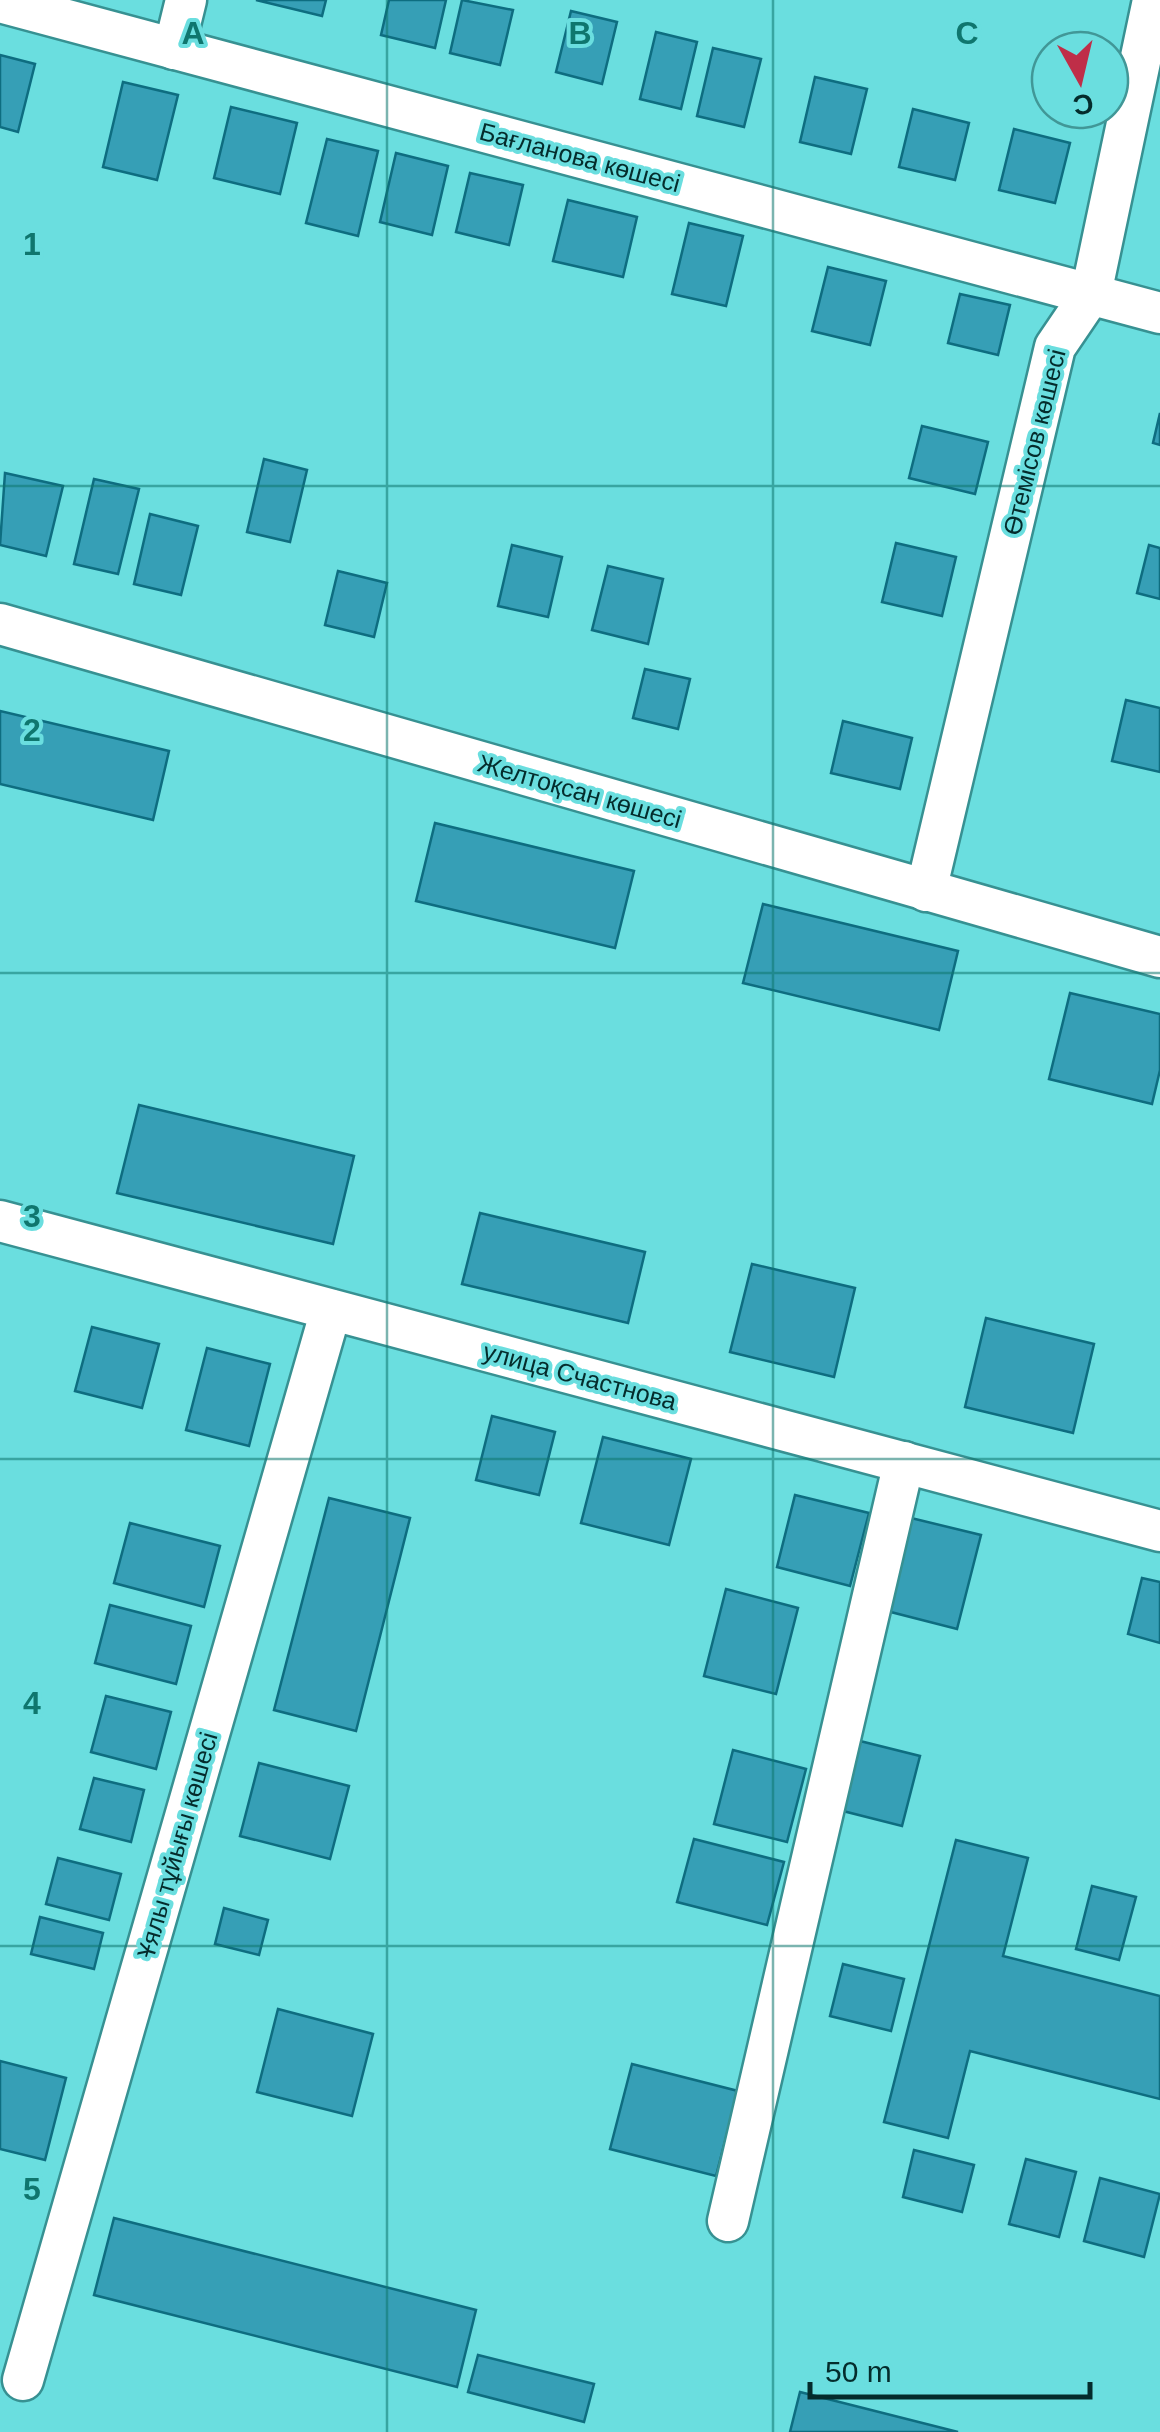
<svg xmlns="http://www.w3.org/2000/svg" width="1160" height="2432" font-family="Arial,sans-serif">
<rect width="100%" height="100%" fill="#6adedf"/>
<!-- building -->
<g fill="#369fb6" stroke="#0e6d80" stroke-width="2.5">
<polygon points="256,0 326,0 322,16"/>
<polygon points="389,0 446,0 435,48 381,35"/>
<polygon points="462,0 513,10 500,65 450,53"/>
<polygon points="571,11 617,22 602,84 556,72"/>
<polygon points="656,32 697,42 681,109 640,99"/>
<polygon points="713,48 761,59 744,127 697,116"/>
<polygon points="0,55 35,64 18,132 0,127"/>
<polygon points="815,77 867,89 851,154 800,142"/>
<polygon points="123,82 178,95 157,180 103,167"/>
<polygon points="231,107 297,123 280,194 214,178"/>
<polygon points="913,109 969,123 955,180 899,167"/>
<polygon points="1014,129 1070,143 1055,203 999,190"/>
<polygon points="327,139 378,151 358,236 306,223"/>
<polygon points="396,153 448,166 432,235 380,222"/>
<polygon points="470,173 523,185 509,245 456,232"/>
<polygon points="568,200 637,217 623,277 553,261"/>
<polygon points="689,223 743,236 726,306 672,294"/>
<polygon points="828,267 886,281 870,345 812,331"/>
<polygon points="960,294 1010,305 998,355 948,343"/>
<polygon points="1160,413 1160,445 1153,443"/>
<polygon points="922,426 988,442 975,494 909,478"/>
<polygon points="264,459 307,470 290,542 247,532"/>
<polygon points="5,473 63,486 46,556 0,545"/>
<polygon points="94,479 139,489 118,574 74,564"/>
<polygon points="150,514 198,526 181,595 134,584"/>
<polygon points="896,543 956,557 942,616 882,602"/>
<polygon points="512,545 562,557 548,617 498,606"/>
<polygon points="1149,545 1160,548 1160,599 1137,593"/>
<polygon points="608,566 663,579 648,644 592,630"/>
<polygon points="338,571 387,583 374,637 325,625"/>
<polygon points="645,669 690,679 678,729 633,718"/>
<polygon points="1126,700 1160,708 1160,772 1112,761"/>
<polygon points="0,711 169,751 153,820 0,784"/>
<polygon points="843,721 912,738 900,789 831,773"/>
<polygon points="435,823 634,871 615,948 416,901"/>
<polygon points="763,904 958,951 939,1030 743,983"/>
<polygon points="1070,993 1160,1014 1160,1070 1152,1104 1049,1079"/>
<polygon points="139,1105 354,1156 333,1244 117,1193"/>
<polygon points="480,1213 645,1252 628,1323 462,1284"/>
<polygon points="752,1264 855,1288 834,1377 730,1352"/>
<polygon points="986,1318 1094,1344 1073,1433 965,1407"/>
<polygon points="92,1327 159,1344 142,1408 75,1391"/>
<polygon points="207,1348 270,1364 249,1446 186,1430"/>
<polygon points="492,1416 555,1432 539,1495 476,1480"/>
<polygon points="603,1437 691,1459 669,1545 581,1523"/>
<polygon points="795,1495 869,1513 850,1586 777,1567"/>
<polygon points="329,1498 410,1518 356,1731 274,1710"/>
<polygon points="907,1517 981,1535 957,1629 883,1610"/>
<polygon points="130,1523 220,1546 204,1607 114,1583"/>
<polygon points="1142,1578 1160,1582 1160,1643 1128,1634"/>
<polygon points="726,1589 798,1608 776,1694 704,1676"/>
<polygon points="110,1605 191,1626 176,1684 95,1663"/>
<polygon points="106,1696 171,1712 156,1769 91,1752"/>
<polygon points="860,1741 920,1756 902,1826 843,1811"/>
<polygon points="733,1750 806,1769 787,1842 714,1824"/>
<polygon points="259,1763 349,1786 330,1859 240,1836"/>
<polygon points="94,1778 144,1790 131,1842 80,1829"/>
<polygon points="694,1839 784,1862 767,1925 677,1902"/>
<polygon points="956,1840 1028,1858 1003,1956 1160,1996 1160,2099 970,2051 948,2138 884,2122"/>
<polygon points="58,1858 121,1874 109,1920 46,1904"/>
<polygon points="1092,1886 1136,1897 1119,1960 1076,1949"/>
<polygon points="224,1908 268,1920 259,1955 215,1944"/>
<polygon points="40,1917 103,1933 94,1969 31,1954"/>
<polygon points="843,1964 904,1979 891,2031 830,2016"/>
<polygon points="278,2009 373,2034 352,2116 257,2092"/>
<polygon points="0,2061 66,2078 45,2160 0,2149"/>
<polygon points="632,2064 738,2091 716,2176 610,2149"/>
<polygon points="914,2150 974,2165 962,2212 903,2197"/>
<polygon points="1026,2159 1076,2172 1059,2237 1009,2224"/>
<polygon points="1100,2178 1160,2194 1144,2257 1084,2241"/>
<polygon points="114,2218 476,2310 457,2387 94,2295"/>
<polygon points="478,2355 594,2384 584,2422 468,2392"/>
<polygon points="800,2392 958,2432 790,2432"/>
</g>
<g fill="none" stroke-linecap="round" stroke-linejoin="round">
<!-- street casing -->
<g stroke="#379192" stroke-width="45">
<g id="street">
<polyline points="0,2 1160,313"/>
<polyline points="174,49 186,0"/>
<polyline points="0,624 1160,957"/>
<polyline points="926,891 1055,347 1091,294 1153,0"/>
<polyline points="0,1221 1160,1531"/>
<polyline points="728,2221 904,1462"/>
<polyline points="23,2380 331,1310"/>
</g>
</g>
<!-- street -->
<use href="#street" stroke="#fff" stroke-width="40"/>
</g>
<!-- grid -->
<path fill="none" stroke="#0f766e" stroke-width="2.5" stroke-opacity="0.55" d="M387 0V2432M773 0V2432M0 486H1160M0 973H1160M0 1459H1160M0 1946H1160"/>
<g text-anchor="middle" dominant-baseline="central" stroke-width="8" stroke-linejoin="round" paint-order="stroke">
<!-- street labels -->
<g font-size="25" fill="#042c2c" stroke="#6adedf">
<text transform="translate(580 157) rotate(15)">Бағланова көшесі</text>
<text transform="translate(1034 442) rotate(-76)">Өтемісов көшесі</text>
<text transform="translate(580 791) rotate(16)">Желтоқсан көшесі</text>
<text transform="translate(580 1376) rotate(15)">улица Счастнова</text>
<text transform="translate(177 1845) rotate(-74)">Ұялы тұйығы көшесі</text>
</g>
</g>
<g font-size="32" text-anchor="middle" font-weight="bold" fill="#0f766e" stroke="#6adedf" stroke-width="8" stroke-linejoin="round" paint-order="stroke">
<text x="193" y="44">A</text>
<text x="580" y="44">B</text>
<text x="967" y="44">C</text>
<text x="32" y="255">1</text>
<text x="32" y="741">2</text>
<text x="32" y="1227">3</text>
<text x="32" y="1714">4</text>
<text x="32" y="2200">5</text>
</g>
<!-- north arrow -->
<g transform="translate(1080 80) rotate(172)"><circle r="48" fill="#6adedf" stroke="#419797" stroke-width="2.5"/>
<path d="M0-8L18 38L0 25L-18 38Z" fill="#bf2e48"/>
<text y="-15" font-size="28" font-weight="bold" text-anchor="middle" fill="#042c2c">С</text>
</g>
<!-- scale -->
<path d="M810 2382v15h280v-15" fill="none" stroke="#042c2c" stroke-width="5"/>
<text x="825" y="2382" font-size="30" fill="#042c2c" stroke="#6adedf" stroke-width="8" paint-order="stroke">50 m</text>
</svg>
